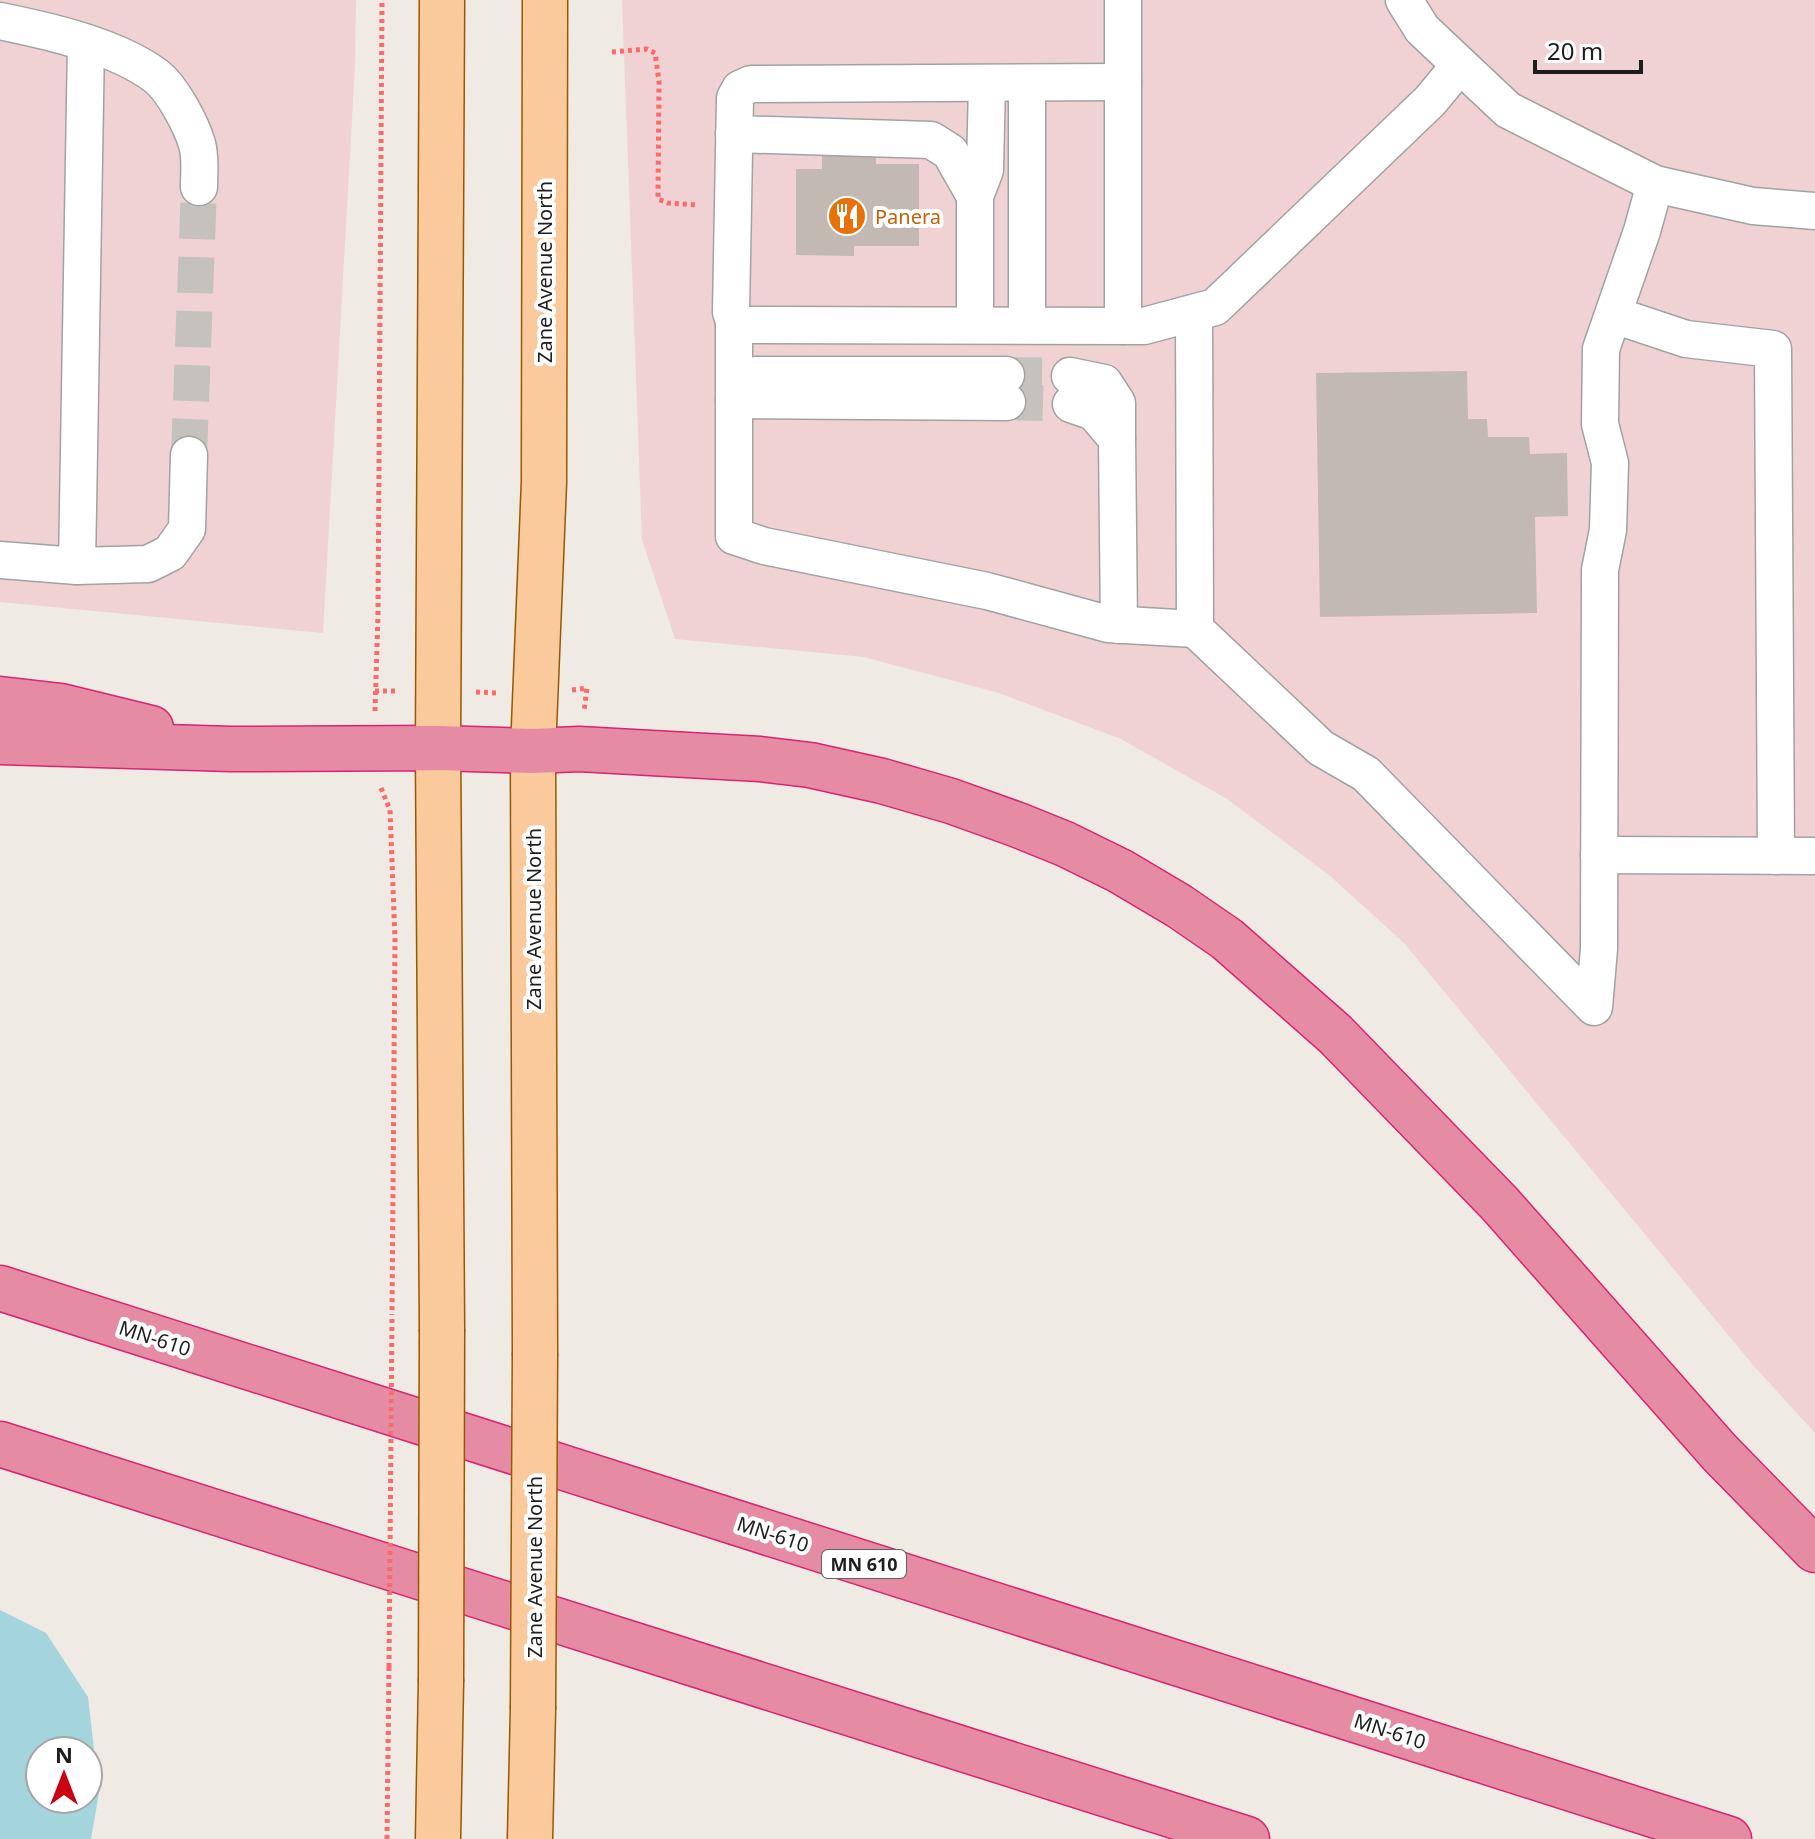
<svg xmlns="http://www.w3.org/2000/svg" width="1815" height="1839" font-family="'Noto Sans',sans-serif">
<rect width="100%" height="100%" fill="#efeae3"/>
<!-- commercial -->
<g fill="#f0d2d4">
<polygon points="0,0 356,0 355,66 323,633 0,602"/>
<polygon points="622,0 1815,0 1815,1433 1753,1365 1404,943 1329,875 1227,799 1121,739 999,693 864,657 675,639 642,540"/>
</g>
<!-- water -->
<path fill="#a4d4dc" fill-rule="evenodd" d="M0 1610 46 1633 88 1697 99 1793 91 1839H0ZM40 1751H88V1799H40Z"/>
<!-- building -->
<g fill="#c3b9b3">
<polygon points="822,146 876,146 876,164 919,164 919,246 854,246 854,256 796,255 796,169 822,169"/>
<polygon points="1467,371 1468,419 1487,419 1488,437 1529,437 1530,454 1567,453 1568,516 1535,517 1537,613 1320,617 1316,373"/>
</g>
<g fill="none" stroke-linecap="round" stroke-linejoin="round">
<!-- minor-tunnel -->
<g stroke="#c5c1bc" stroke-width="36" stroke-dasharray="36 18" stroke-linecap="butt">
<polyline points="1006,375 1070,376"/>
<polyline points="1007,402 1071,404"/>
<polyline points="189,455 199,187"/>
</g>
<!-- minor casing -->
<g stroke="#a2a2a2" stroke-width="39">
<g id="minor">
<polyline points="1123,0 1123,326"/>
<polyline points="1404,0 1422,29 1508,110 1655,184 1753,206 1815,211"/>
<path d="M0 21C49 31 116 46 156 76 172 88 191 124 197 144 201 157 199 173 199 187"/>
<polyline points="1123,82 751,84 740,89 735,98 731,312 734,321 745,325 1144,326 1215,307 1430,101 1460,65"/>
<polyline points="1027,83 1027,325"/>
<polyline points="734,134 931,140 950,152 975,196"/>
<polyline points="1614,315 1686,339 1773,349 1776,856"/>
<polyline points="734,321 734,536 764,546 987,591 1108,624 1195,629 1194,313"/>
<polyline points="975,325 975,196 985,170 987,83"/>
<polyline points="756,375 1006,375"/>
<polyline points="1070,376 1104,383 1117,403 1117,437"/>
<polyline points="734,400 1007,402"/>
<polyline points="1071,404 1094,412 1117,439 1119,625"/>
<polyline points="0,560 77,566 148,564 170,553 187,529 189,455"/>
<polyline points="77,566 86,43"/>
<polyline points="1195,629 1321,748 1366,774 1594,1007 1599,949 1600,570 1608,530 1610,463 1600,424 1601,349 1642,231 1655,184"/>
<polyline points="1599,855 1815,856"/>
</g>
</g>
<!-- major casing -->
<g stroke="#975800" stroke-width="47">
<g id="major">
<polyline points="442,1329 438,748 442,0"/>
<polyline points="535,1353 533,751 544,482 545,0"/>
<polyline points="438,1839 441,1682"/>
<polyline points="530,1839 533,1709"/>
</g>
</g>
<!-- highway casing -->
<g stroke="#d92472" stroke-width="47">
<g id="highway">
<polyline points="0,699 61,706 151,728"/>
<polyline points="0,742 231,749 438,748 533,751 579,749 760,759 810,765 882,781 951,801 1018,825 1065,844 1120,871 1179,906 1227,939 1335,1034 1500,1204 1720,1453 1815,1550"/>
<polyline points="0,1288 1729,1839"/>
<polyline points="0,1444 1247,1839"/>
</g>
</g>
<!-- path -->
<g stroke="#f96c6a" stroke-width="5" stroke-dasharray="4 4" stroke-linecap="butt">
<polyline points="612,52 647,49 655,53 659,81 658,199 668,203 697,205"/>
<polyline points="572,690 587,688 584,711"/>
<polyline points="375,691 398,691"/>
<polyline points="476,692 498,693"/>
<polyline points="375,711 378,614 382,0"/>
<polyline points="381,788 390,810 395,939 392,1315"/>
<polyline points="387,1839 389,1667"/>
</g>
<!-- minor -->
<use href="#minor" stroke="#fff" stroke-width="36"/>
<!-- major -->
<use href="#major" stroke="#fbca9c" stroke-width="44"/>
<!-- highway -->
<use href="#highway" stroke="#e68ba4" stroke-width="44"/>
<!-- major-bridge casing -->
<g stroke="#975800" stroke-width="47" stroke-linecap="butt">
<g id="major-bridge">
<polyline points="441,1682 442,1329"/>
<polyline points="533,1709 535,1353"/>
</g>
</g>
<!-- path-bridge -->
<polyline stroke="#f96c6a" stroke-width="5" stroke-dasharray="4 4" stroke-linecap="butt" points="389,1667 392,1315"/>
<!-- major-bridge -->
<use href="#major-bridge" stroke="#fbca9c" stroke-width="44"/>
</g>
<!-- icons -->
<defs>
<g id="restaurant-disc" transform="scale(2)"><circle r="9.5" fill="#e8710a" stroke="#fff"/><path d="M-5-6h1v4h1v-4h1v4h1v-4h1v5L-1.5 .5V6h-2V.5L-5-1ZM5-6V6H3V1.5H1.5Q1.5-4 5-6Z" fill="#fff"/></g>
</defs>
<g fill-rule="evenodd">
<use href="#restaurant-disc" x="847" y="216"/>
</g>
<g text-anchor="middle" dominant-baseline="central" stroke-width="8" stroke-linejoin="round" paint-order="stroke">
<!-- shield labels -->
<rect fill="#fff" stroke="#626262" stroke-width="2" x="822" y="1550" width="84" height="28" rx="6"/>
<g font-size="18" font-weight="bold" fill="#1e1e1e">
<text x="864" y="1564">MN 610</text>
</g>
<!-- food labels -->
<g font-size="20" fill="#c56008" stroke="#fff" text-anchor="start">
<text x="875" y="216">Panera</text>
</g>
<!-- street labels -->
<g font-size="20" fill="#1e1e1e" stroke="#fff">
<text transform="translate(544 272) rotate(-90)">Zane Avenue North</text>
<text transform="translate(533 919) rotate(-90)">Zane Avenue North</text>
<text transform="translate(155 1338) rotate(18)">MN-610</text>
<text transform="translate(773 1534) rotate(18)">MN-610</text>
<text transform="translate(534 1567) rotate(-90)">Zane Avenue North</text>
<text transform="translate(1390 1731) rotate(18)">MN-610</text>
</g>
</g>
<!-- north arrow -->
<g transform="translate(64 1775)"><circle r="38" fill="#ffffff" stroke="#a5a5a5" stroke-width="2"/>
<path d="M0-6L14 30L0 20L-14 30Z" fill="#cb0012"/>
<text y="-12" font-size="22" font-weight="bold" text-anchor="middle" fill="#1e1e1e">N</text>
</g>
<!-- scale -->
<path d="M1535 60v12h106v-12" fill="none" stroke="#1e1e1e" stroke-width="4"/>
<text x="1547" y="60" font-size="24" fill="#1e1e1e" stroke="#ffffff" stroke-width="6" paint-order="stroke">20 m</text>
</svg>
